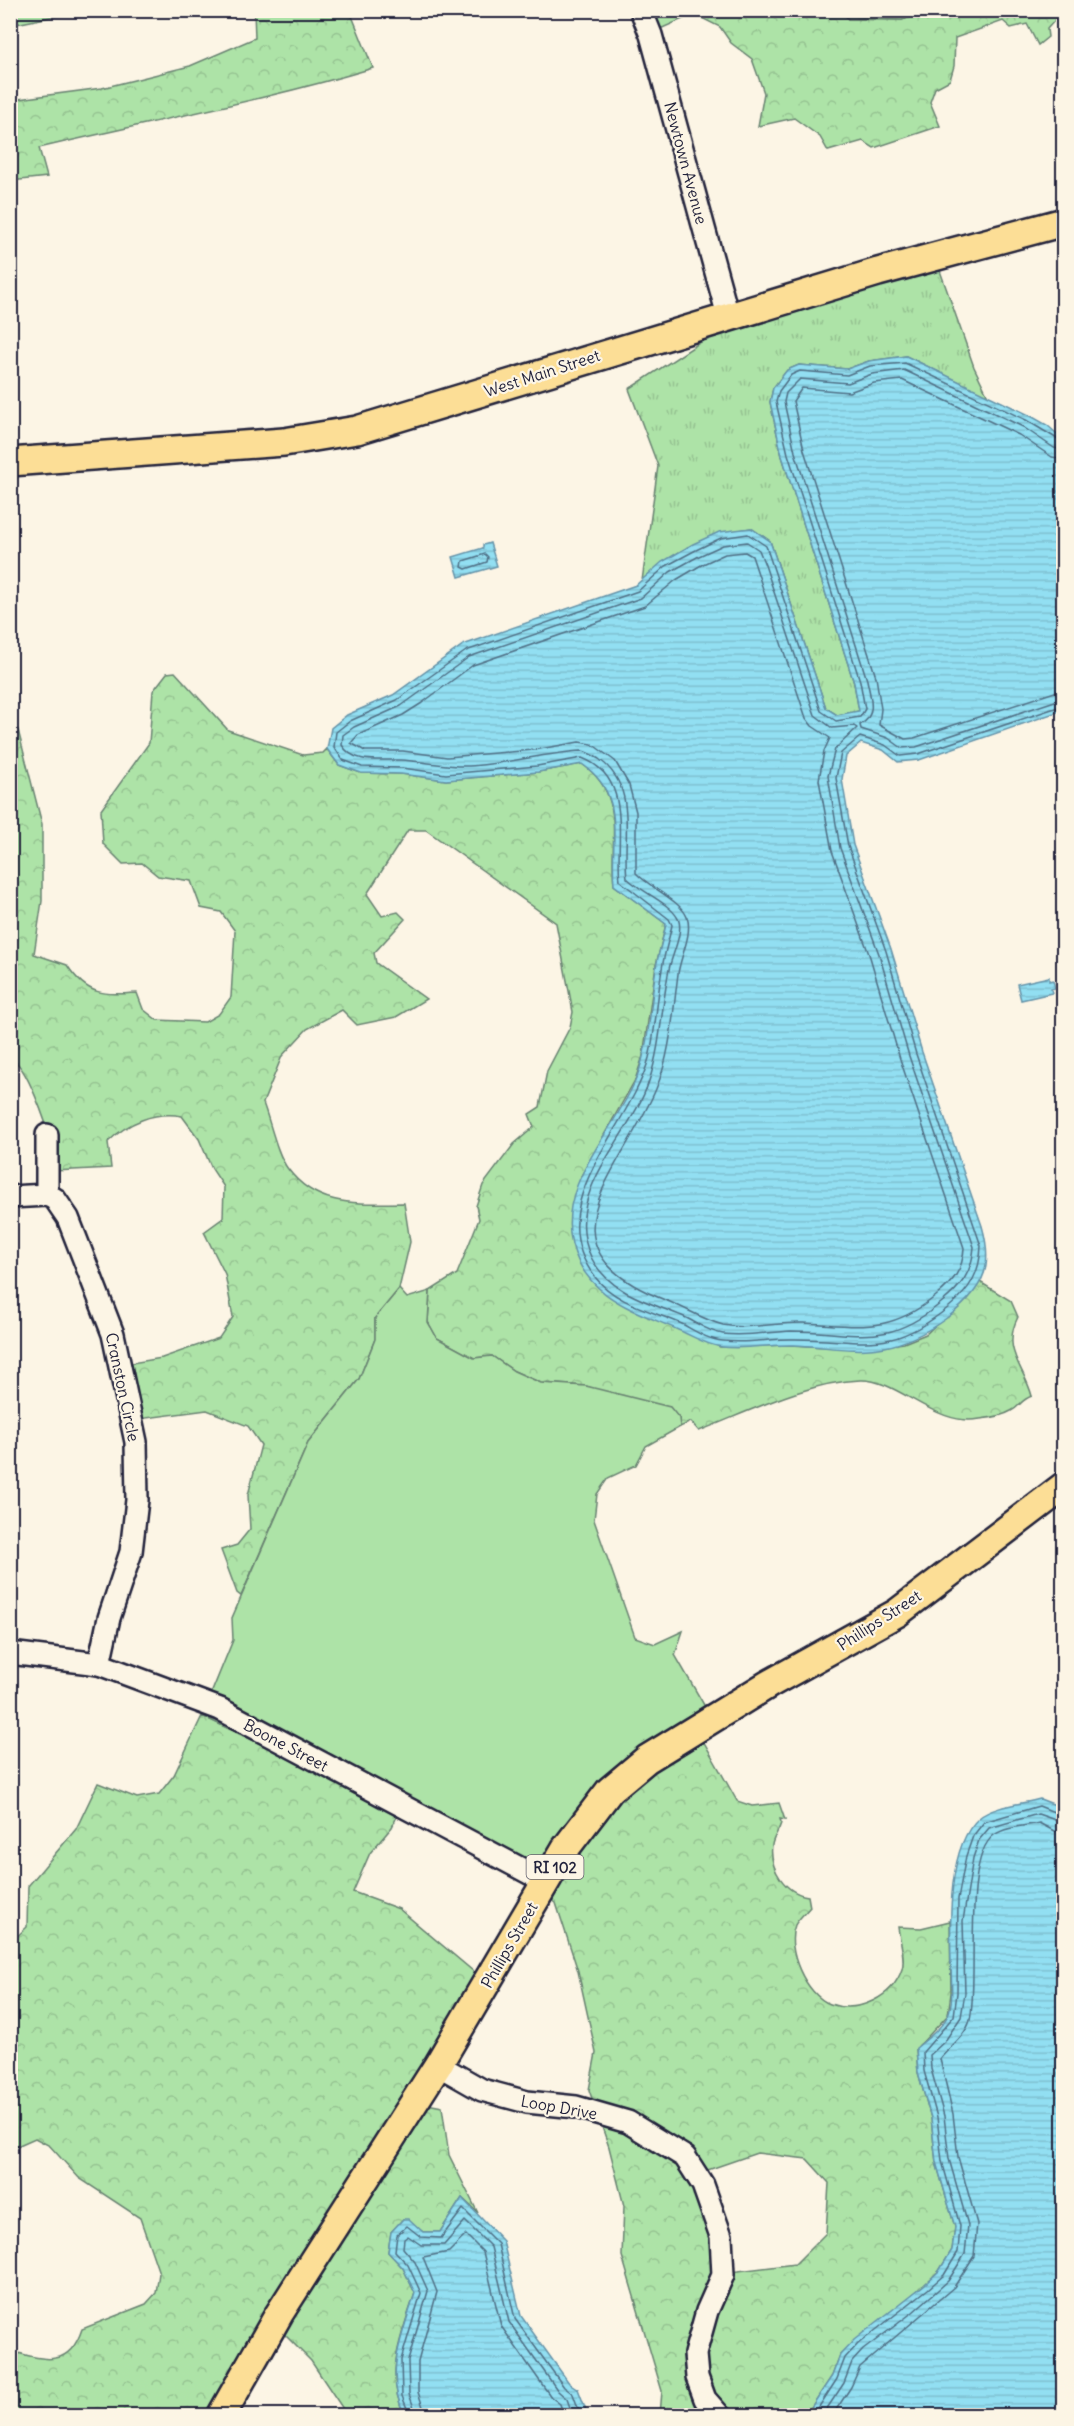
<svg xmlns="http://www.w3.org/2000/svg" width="1074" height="2426" font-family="Delius,sans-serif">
<defs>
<pattern id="grass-tufts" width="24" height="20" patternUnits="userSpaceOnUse" patternTransform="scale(1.5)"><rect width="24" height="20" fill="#ade3a7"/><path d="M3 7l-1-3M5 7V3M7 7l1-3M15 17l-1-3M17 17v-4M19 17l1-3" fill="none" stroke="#95c291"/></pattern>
<pattern id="forest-crowns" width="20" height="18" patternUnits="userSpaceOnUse" patternTransform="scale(1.5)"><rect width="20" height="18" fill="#ade3a7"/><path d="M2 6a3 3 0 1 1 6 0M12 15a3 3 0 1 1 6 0" fill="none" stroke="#95c291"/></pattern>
<pattern id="wetland-marsh" width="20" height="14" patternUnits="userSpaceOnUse" patternTransform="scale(1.5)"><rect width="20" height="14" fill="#ade3a7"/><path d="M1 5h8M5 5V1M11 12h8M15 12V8" fill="none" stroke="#95c291"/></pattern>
<pattern id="water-rules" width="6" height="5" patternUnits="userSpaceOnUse" patternTransform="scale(1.5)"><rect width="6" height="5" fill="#92dff2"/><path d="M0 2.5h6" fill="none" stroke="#7ebfd0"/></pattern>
</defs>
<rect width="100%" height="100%" fill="#fcf5e5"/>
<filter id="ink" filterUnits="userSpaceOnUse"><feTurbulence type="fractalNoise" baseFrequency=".0167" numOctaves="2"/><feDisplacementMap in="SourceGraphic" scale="12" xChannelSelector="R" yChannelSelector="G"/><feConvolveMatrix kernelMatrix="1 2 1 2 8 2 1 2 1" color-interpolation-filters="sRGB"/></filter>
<g filter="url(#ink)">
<!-- grass -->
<path fill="url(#grass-tufts)" stroke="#688271" stroke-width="1.5" d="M938 265 974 367 988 396 906 356 869 361 847 369 799 365 787 370 773 388 770 402 782 456 854 683 859 711 837 715 826 708 770 541 751 528C707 534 674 550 642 581L658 466 629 389 731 322Z"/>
<!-- forest -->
<g fill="url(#forest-crowns)" stroke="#688271" stroke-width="1.5" fill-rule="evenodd">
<polygon points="842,10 848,19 902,20 928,11 1063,11 1047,29 1048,37 1038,45 1027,24 1011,28 1003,21 955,38 954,66 950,80 935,88 930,102 940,126 874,148 863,141 828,151 820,137 794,118 758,126 764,93 752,59 731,43 720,27 694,14 651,33 642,11"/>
<path d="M254 11H350L373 68C263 101 151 121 39 148L47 177 11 181V100L102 88 190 66 255 38Z"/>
<path d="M175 672 228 730 303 755 323 753 327 749 339 765 361 773 401 774 446 780 538 772 582 764C627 796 609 838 614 885L666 924 656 965 643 1056 635 1080 581 1176 678 1329 720 1347 791 1345 860 1349 904 1343 926 1334 980 1282 1011 1301 1018 1317C1001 1350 1024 1366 1032 1396 1020 1400 1020 1407 1011 1411 1003 1416 989 1418 980 1419 936 1428 897 1378 860 1380 807 1382 748 1412 699 1431L691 1422 680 1427 679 1418 586 1386 541 1383 514 1371 492 1356 474 1358 437 1338 428 1322 430 1291 457 1274 479 1219 476 1206 483 1185 514 1144 534 1127 529 1114 540 1107 547 1071 570 1027 573 1012 556 923 426 830H408L367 894 382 916 398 912 405 919 374 953 376 963 426 999 396 1017 357 1025 342 1010 307 1029 282 1056 263 1103C270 1121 277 1155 288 1169 318 1209 360 1203 404 1203L410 1242 399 1289 375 1318V1339L359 1379 308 1443 241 1596 237 1593 221 1550 237 1545 250 1529 248 1495 261 1445 248 1426 207 1410 131 1420 119 1365 162 1358 219 1338 233 1317 225 1274 204 1232 223 1218 224 1187 212 1169 199 1139 182 1116C154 1111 127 1123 108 1142L111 1168 54 1171C53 1161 53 1151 51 1142 47 1125 26 1063 11 1059L10 719 18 730 42 824V901L34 954 67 965C87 996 104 995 137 993L143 1009 157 1020 205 1022 219 1014 231 997 235 931 221 912 201 908 191 881 158 876 142 863 123 864 103 844 101 810 149 743 153 691 167 673Z"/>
<path d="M202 1716 354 1788 399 1812 392 1827 370 1853 353 1892 399 1909 480 1977 427 2104 442 2107 449 2155 478 2213 462 2198 440 2232H423L403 2219 391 2232 388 2252 403 2268 415 2293C402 2334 383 2375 405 2415H347L311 2361 284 2334 234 2415H11V2351C44 2360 69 2369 82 2329L146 2304 156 2293 159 2273 140 2218 79 2178 50 2146 35 2138 17 2146 11 2138V1942L27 1927 28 1886 76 1829 98 1783 137 1798 159 1794 174 1775Z"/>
<path d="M696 1728 737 1801 752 1806 779 1803 785 1820 780 1819 781 1823C779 1831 773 1837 772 1845 769 1869 785 1893 808 1896L810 1907C806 1912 798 1919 795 1925 785 1949 806 1995 830 2004 858 2014 893 1997 902 1969 906 1958 899 1938 898 1927L921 1928 950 1921 951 1993 948 2015 916 2049 918 2072 931 2118 936 2162 955 2227 952 2250 939 2271 924 2285 840 2355 832 2376 806 2415H660L662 2391 622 2256 624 2206 609 2147 589 2090 596 2053 578 1971 556 1903 539 1891 561 1848ZM757 2153 807 2159 829 2183 826 2233 795 2264 722 2273 696 2174Z"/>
</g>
<!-- wetland -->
<polygon fill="url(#wetland-marsh)" stroke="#688271" stroke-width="1.5" points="842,11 928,11 902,20 848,19"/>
<!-- park -->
<g fill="#ade3a7" stroke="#688271" stroke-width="1.5">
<polygon points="11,10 80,10 80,11 11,25"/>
<polygon points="399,1289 407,1298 430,1291 428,1322 437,1338 474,1358 492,1356 514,1371 541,1383 586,1386 670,1407 679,1418 680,1427 646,1446 636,1465 608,1478 597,1494 594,1520 635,1637 655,1644 683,1631 675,1655 711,1717 649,1755 543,1879 202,1716 233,1640 232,1618 308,1443 359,1379 375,1339 375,1318"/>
</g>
<!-- water -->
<g fill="url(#water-rules)" stroke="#6593a9" stroke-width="1.5">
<path d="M906 356 1029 415 1047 425 1063 439V710L919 760 898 762 883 750 861 743 846 756 842 779 853 845 891 949 922 1052 982 1226C986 1240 988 1252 986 1266 979 1304 920 1341 885 1347 856 1353 824 1346 794 1345 770 1344 746 1350 722 1347 705 1345 691 1335 676 1329 633 1310 585 1296 572 1244 556 1184 615 1131 636 1079 650 1044 650 1005 656 968 658 954 663 939 666 924L614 885C610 838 627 795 582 764L538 772 446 780 401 774 361 773 339 765 327 749 331 728 347 715 393 695 463 645 636 585 662 562 693 544 719 532 751 528 770 541 826 708 837 715 859 711 854 683 782 456 770 402 773 388 787 370 799 365 847 369 869 361Z"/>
<polygon points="490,543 497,566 459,577 453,557 483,548 483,545"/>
<polygon points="1049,977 1049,981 1053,980 1055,988 1051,989 1052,993 1021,1000 1017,984"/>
<path d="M1040 1799 1058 1806 1064 1813 1063 2415H806L832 2376 840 2355 854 2340 924 2285 939 2271 952 2250 955 2227 936 2162 931 2118 918 2072 916 2048C927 2039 942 2028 948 2015 954 2001 951 1980 951 1964 950 1925 947 1846 979 1818 993 1806 1022 1804 1040 1799Z"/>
<path d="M462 2198 503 2241 521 2316 569 2383 578 2389 588 2415H405C383 2374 403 2334 415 2293L403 2268 388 2252 391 2232 403 2219H409L423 2232H440Z"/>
</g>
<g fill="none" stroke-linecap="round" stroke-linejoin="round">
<!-- shore -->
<g stroke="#4f6e84" stroke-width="1.5">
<path d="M1064 443 1026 420 905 363 870 366 847 375 800 371 791 375 779 391 776 402 788 454 860 681 865 709 860 717 836 721 821 711 766 546 748 534 721 538 696 550 666 566 638 591 466 651 397 700 350 721 336 732 334 747 343 760 362 767 402 768 446 774 537 766 582 758C634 778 615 840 620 881L669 919 672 925C669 939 664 954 662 969 657 998 656 1029 649 1058 630 1129 538 1204 595 1277 616 1304 653 1311 682 1324 695 1331 708 1340 723 1341 746 1344 768 1339 791 1339 863 1338 886 1358 949 1307 970 1290 980 1273 981 1246L916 1054 886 951 848 846 836 778 841 753 860 737 885 745 900 756 918 754 1064 705"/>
<path d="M1064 450 1054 448 1023 427 904 370 872 374 848 383 800 379 786 393 784 402 795 452 867 680C870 696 878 715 860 725L861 729 888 738 902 748 916 747 1064 698"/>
<polyline points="1064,459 1052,457 1019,435 902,380 874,383 849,392 802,388 793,401 804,450 876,677 881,709 879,725 905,739 914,738 1064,689"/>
<path d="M747 542 759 550 765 565 815 715 832 728 854 726 857 728 835 749 828 776 840 848 879 954 909 1056 974 1247C972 1273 961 1287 941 1303 884 1350 857 1331 791 1331 769 1332 746 1337 723 1334 708 1332 696 1322 682 1316 649 1302 610 1293 592 1259 559 1194 631 1138 649 1081 662 1043 661 1004 670 965 673 953 685 928 677 917 669 903 640 891 627 878 622 837 639 788 599 759 593 756 589 752 582 751 544 753 507 764 469 766 445 767 423 761 400 760 380 759 354 765 342 745L343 735 354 727 401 706 469 657 641 598 670 572 699 556 723 545Z"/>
<path d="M745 552 752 556 806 718 812 726 830 738 824 751 819 780 832 851 870 957 900 1059 964 1248C963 1270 953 1282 936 1296 889 1334 861 1326 804 1323 778 1322 749 1330 723 1325 703 1320 684 1307 665 1300 530 1247 620 1174 656 1089 671 1054 673 1012 678 974 680 957 693 934 687 917 681 901 649 887 636 873V812L629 785 615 761 592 744 579 742 534 750 447 757 403 751H365L351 743 358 735 403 715 422 703 473 665 645 606 676 580 703 564 725 554Z"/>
<polygon points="485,554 488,557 487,562 466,569 462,567 463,561"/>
<polyline points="410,2416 402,2396 401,2360 421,2293 408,2265 395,2251 397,2235 407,2226 421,2237 441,2238 463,2209 498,2244 515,2319 564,2387 573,2394 581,2416"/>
<polyline points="417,2416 409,2394 408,2361 428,2291 415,2262 403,2248 404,2239 408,2236 421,2245 444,2245 465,2221 491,2247 509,2322 558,2391 567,2399 573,2416"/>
<polyline points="426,2416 418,2392 418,2362 437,2292 423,2257 449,2252 466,2235 483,2252 501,2326 551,2397 560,2404 564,2416"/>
<polyline points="813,2416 837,2379 845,2358 858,2344 928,2289 944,2275 958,2252 960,2226 942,2161 937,2117 924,2071 923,2052 954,2016 957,1993 958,1899 966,1856 973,1836 984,1822 1039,1806 1064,1816"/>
<polyline points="822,2416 844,2383 852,2362 863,2350 913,2312 948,2281 965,2254 968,2225 949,2159 944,2116 931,2069 930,2055 945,2041 961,2017 965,1993 963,1921 973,1858 979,1840 989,1828 1038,1814 1064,1823"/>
<path d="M832 2416 851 2387 860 2367 954 2287 974 2256 977 2224 958 2157 953 2114 940 2059C949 2047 966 2036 970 2020 979 1981 962 1858 994 1835 1006 1827 1025 1826 1039 1823L1054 1831 1064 1832"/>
</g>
<!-- minor casing -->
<g stroke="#22223b" stroke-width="26">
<g id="minor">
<polyline points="641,10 651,35 728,316"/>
<polyline points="47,1195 47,1135"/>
<polyline points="10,1197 47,1195 55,1199 68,1218 113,1334 136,1442 137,1500 131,1552 109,1618 99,1664"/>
<polyline points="10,1653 99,1664 220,1709 546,1882"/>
<polyline points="438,2065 482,2090 527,2102 576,2107 628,2122 685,2157 703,2185 721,2236 723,2275 707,2311 695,2354 697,2377 705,2399 720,2416"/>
</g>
</g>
<!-- major casing -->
<g stroke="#22223b" stroke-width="32">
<g id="major">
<polyline points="10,462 284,442 357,430 878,272 1064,222"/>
<polyline points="221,2416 279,2314 438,2065 565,1849 610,1790 647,1759 769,1684 897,1613 1064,1486"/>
</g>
</g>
<!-- minor -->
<use href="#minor" stroke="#fcf5e5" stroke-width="21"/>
<!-- major -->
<use href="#major" stroke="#fcde96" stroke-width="27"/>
</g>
</g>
<g text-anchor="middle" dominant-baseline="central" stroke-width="4.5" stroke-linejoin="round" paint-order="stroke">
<!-- shield labels -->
<rect fill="#fcf5e5" stroke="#63616e" stroke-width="1.5" x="526.5" y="1855" width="57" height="24" rx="4.5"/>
<g font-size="15" font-weight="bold" fill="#22223b">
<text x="555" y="1867">RI 102</text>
</g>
<!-- street labels -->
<g font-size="16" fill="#22223b" stroke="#fcf5e5">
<text transform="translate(686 163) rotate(75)">Newtown Avenue</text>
<text transform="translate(542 373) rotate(-18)">West Main Street</text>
<text transform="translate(123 1387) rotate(78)">Cranston Circle</text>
<text transform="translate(879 1620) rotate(-33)">Phillips Street</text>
<text transform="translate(286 1745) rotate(28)">Boone Street</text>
<text transform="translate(509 1945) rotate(-60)">Phillips Street</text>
<text transform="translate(559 2107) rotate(10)">Loop Drive</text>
</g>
</g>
<!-- margin -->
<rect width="1074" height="2426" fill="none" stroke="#fcf5e5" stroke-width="36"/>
<rect x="18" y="18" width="1038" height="2390" fill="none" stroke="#22223b" stroke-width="2" filter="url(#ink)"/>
</svg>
